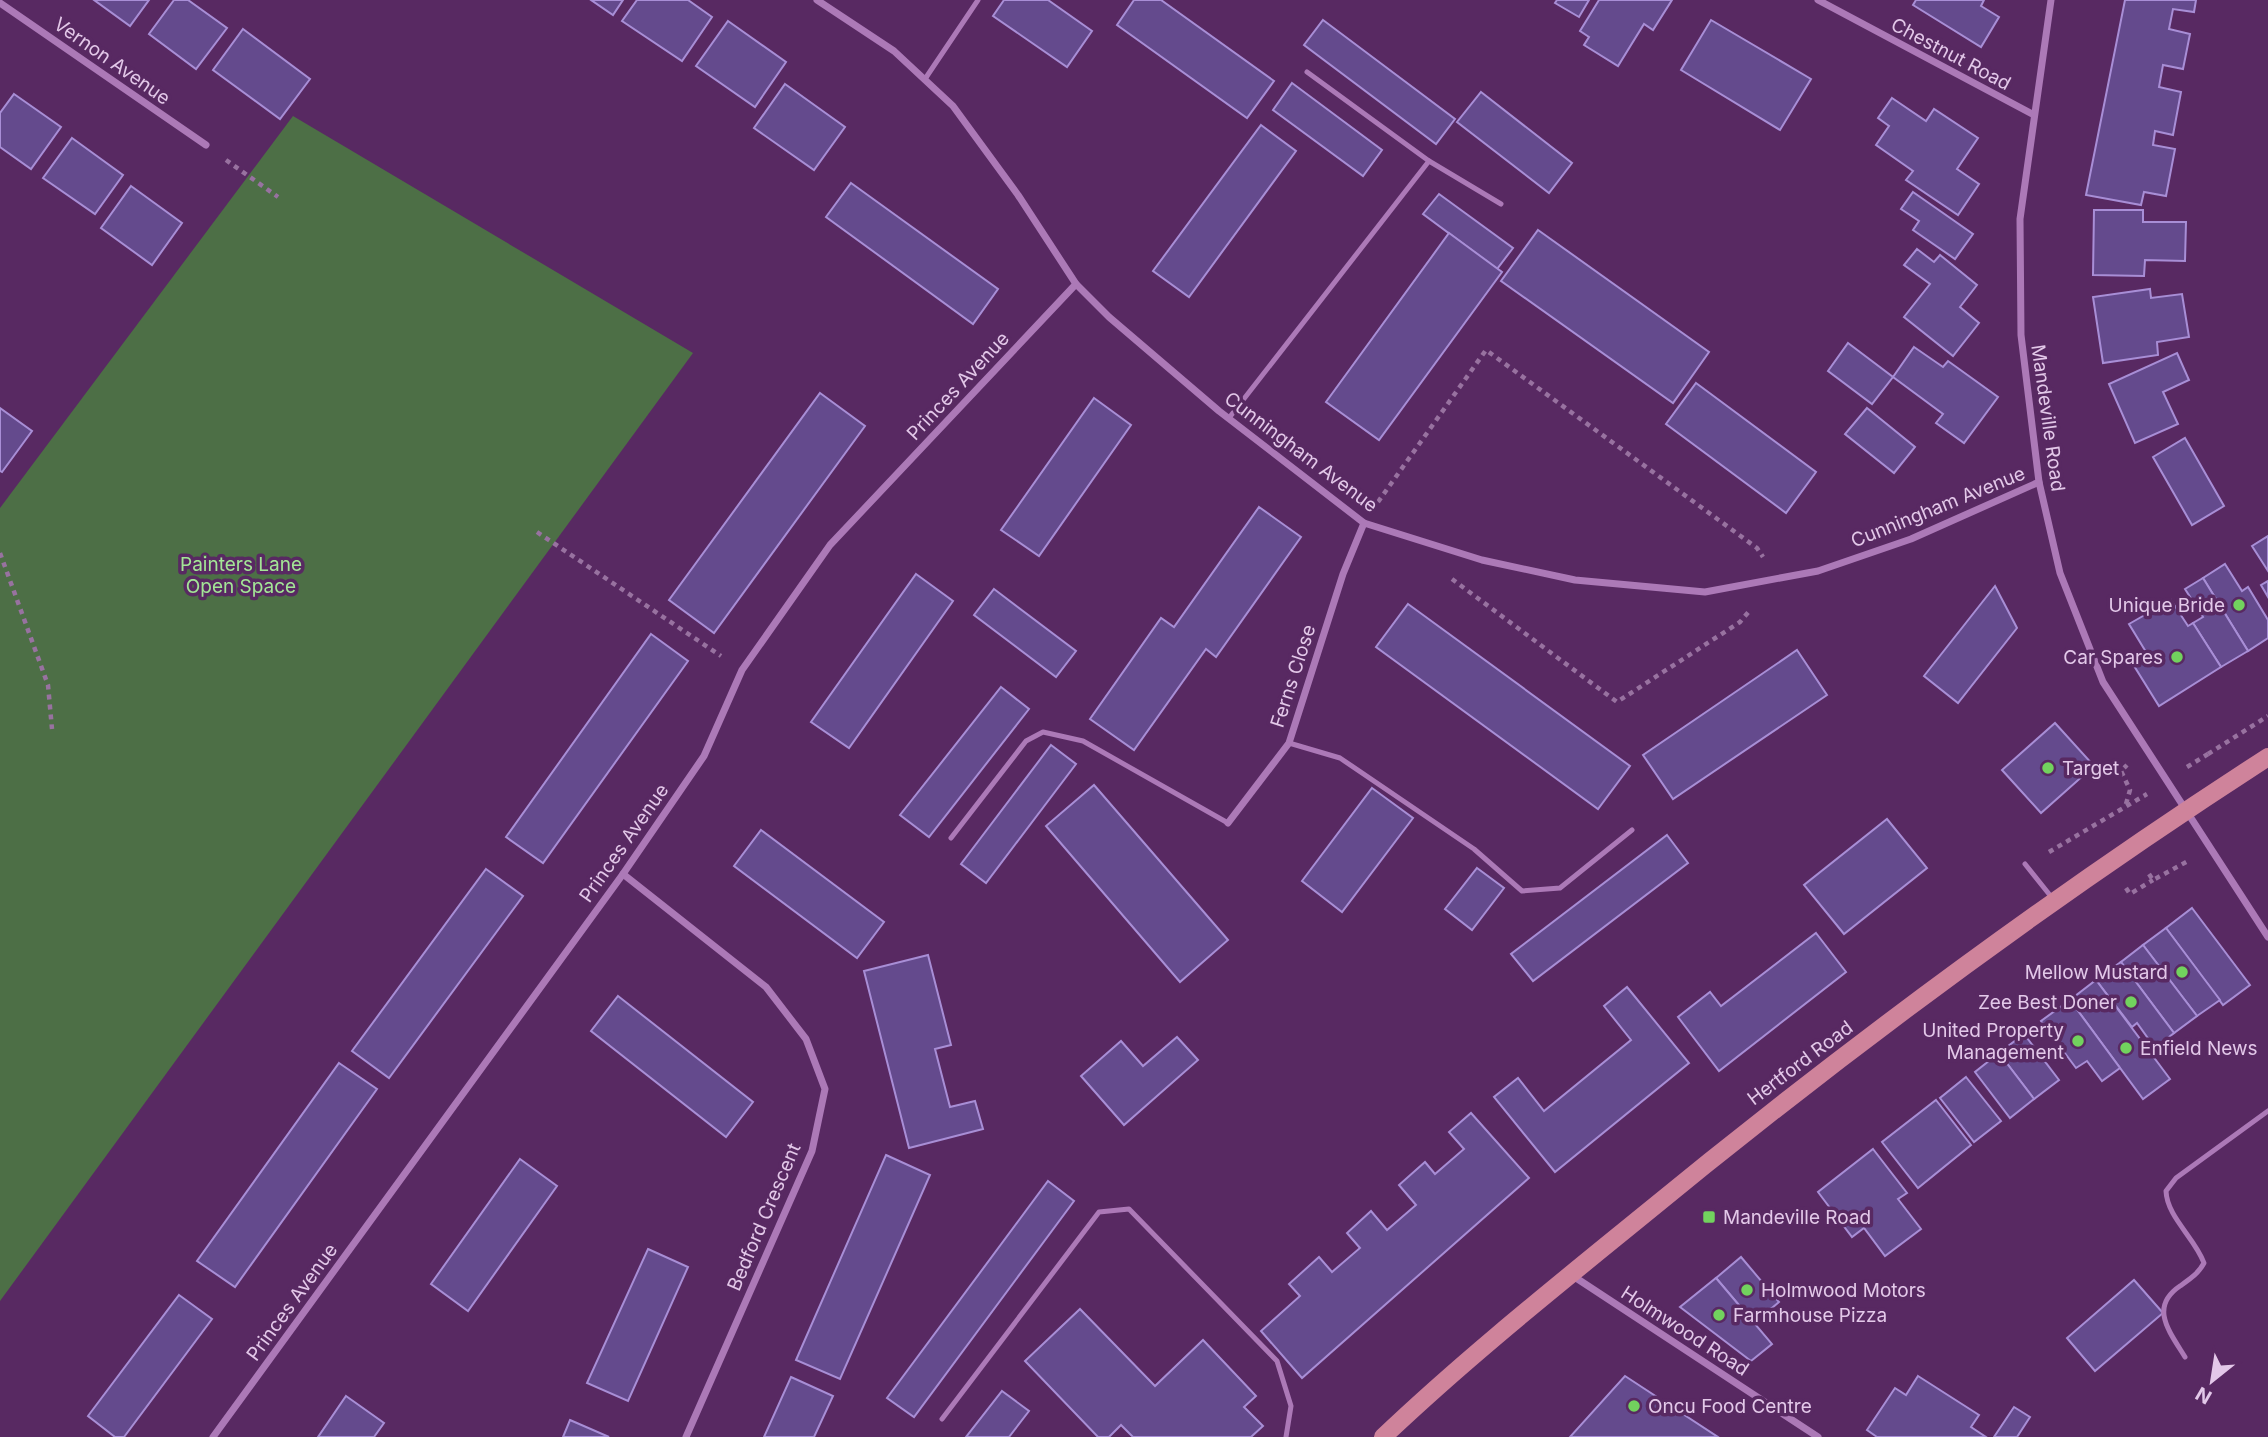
<svg xmlns="http://www.w3.org/2000/svg" width="2268" height="1437" font-family="Inter,sans-serif">
<rect width="100%" height="100%" fill="#582962"/>
<!-- green -->
<polygon fill="#4d6f46" points="293,116 693,353 0,1301 0,508"/>
<!-- building -->
<g fill="#644a8d" stroke="#a88ed6" stroke-width="2">
<polygon points="94,0 149,0 130,26"/>
<polygon points="174,0 188,0 227,28 196,69 149,34"/>
<polygon points="591,0 623,0 613,15"/>
<polygon points="637,0 688,0 712,17 682,61 622,21"/>
<polygon points="1004,0 1048,0 1092,31 1067,67 993,16"/>
<polygon points="1134,0 1161,0 1274,81 1247,118 1117,25"/>
<polygon points="1557,0 1589,0 1579,17 1555,3"/>
<polygon points="1599,0 1672,0 1653,30 1644,24 1618,66 1584,45 1589,37 1580,31"/>
<polygon points="1916,0 1984,0 1981,6 1999,17 1981,47 1913,5"/>
<polygon points="2125,0 2196,0 2194,12 2173,9 2169,29 2190,34 2183,69 2163,65 2159,87 2181,92 2173,135 2155,131 2153,145 2175,149 2166,196 2144,192 2141,205 2086,195"/>
<polygon points="1323,20 1455,119 1436,144 1304,45"/>
<polygon points="1711,20 1811,79 1780,130 1681,70"/>
<polygon points="728,21 786,62 755,107 696,66"/>
<polygon points="243,29 310,79 280,119 213,70"/>
<polygon points="1292,83 1382,150 1363,176 1273,110"/>
<polygon points="785,84 845,127 814,170 754,128"/>
<polygon points="1481,92 1572,163 1549,193 1457,122"/>
<polygon points="14,94 61,127 31,169 0,147 0,113"/>
<polygon points="1892,98 1926,121 1934,109 1978,138 1957,169 1979,184 1958,215 1906,180 1913,171 1876,145 1889,126 1878,118"/>
<polygon points="1261,125 1296,151 1189,297 1153,271"/>
<polygon points="72,138 123,175 95,214 43,178"/>
<polygon points="851,183 998,289 973,324 826,217"/>
<polygon points="131,186 182,223 152,265 101,228"/>
<polygon points="1913,192 1973,234 1955,259 1913,230 1919,221 1901,209"/>
<polygon points="1439,194 1513,248 1497,269 1423,214"/>
<polygon points="2094,210 2143,210 2143,222 2186,222 2185,261 2145,260 2144,276 2093,275"/>
<polygon points="1538,230 1709,352 1673,403 1501,281"/>
<polygon points="1449,233 1502,272 1379,440 1326,402"/>
<polygon points="1917,249 1934,262 1940,255 1977,285 1960,307 1979,323 1953,356 1904,317 1930,284 1904,265"/>
<polygon points="2150,289 2151,298 2182,294 2189,337 2157,342 2158,355 2103,363 2093,297"/>
<polygon points="1848,343 1893,377 1872,404 1828,371"/>
<polygon points="1914,347 1943,367 1948,361 1998,397 1964,443 1936,423 1943,414 1893,377"/>
<polygon points="2177,353 2189,380 2163,392 2178,424 2135,443 2109,384"/>
<polygon points="1696,383 1816,472 1786,513 1666,424"/>
<polygon points="820,393 865,426 714,633 669,600"/>
<polygon points="1094,398 1131,425 1039,556 1001,530"/>
<polygon points="0,408 32,431 2,472 0,471"/>
<polygon points="1867,408 1915,447 1894,473 1845,434"/>
<polygon points="2185,438 2224,506 2192,525 2153,457"/>
<polygon points="1259,507 1301,537 1216,657 1206,649 1134,750 1090,719 1161,618 1174,627"/>
<polygon points="2268,536 2268,571 2252,546"/>
<polygon points="2225,564 2242,591 2248,587 2268,620 2268,638 2248,651 2203,578"/>
<polygon points="916,574 953,601 849,748 811,722"/>
<polygon points="2203,578 2248,651 2221,667 2193,623 2203,617 2185,589"/>
<polygon points="2268,581 2268,597 2261,585"/>
<polygon points="1995,586 2017,628 1958,703 1924,676"/>
<polygon points="994,589 1076,651 1056,677 974,615"/>
<polygon points="2171,600 2188,626 2193,623 2221,667 2159,706 2131,661 2146,652 2129,624"/>
<polygon points="1408,604 1630,766 1598,809 1376,647"/>
<polygon points="651,634 688,661 543,863 506,837"/>
<polygon points="1797,650 1827,695 1673,799 1643,755"/>
<polygon points="1001,687 1029,709 929,837 900,815"/>
<polygon points="2055,723 2094,766 2041,813 2002,770"/>
<polygon points="1051,745 1076,764 986,883 961,864"/>
<polygon points="1094,785 1228,940 1180,982 1046,826"/>
<polygon points="1372,788 1413,818 1342,912 1302,881"/>
<polygon points="1887,819 1927,868 1844,934 1804,885"/>
<polygon points="761,830 884,922 857,958 734,866"/>
<polygon points="1667,835 1688,863 1533,981 1511,954"/>
<polygon points="1477,868 1504,888 1472,930 1445,909"/>
<polygon points="486,869 523,896 389,1078 352,1051"/>
<polygon points="2192,908 2250,985 2223,1005 2166,928"/>
<polygon points="2166,928 2220,1000 2197,1016 2143,945"/>
<polygon points="1816,933 1846,972 1719,1071 1678,1017 1710,992 1721,1006"/>
<polygon points="2143,945 2197,1016 2174,1033 2121,962"/>
<polygon points="928,955 951,1045 935,1049 950,1107 975,1101 983,1129 909,1148 864,971"/>
<polygon points="2121,962 2174,1033 2155,1048 2137,1023 2132,1027 2096,980"/>
<polygon points="2096,980 2170,1079 2143,1099 2070,1000"/>
<polygon points="1627,987 1689,1063 1555,1172 1494,1097 1518,1078 1544,1111 1631,1040 1604,1006"/>
<polygon points="618,996 753,1102 726,1137 591,1031"/>
<polygon points="2070,1000 2120,1068 2102,1081 2087,1061 2076,1068 2041,1021"/>
<polygon points="2024,1034 2059,1080 2034,1099 1999,1053"/>
<polygon points="1177,1037 1198,1060 1124,1125 1081,1076 1121,1041 1143,1066"/>
<polygon points="1999,1053 2034,1099 2010,1118 1975,1072"/>
<polygon points="339,1063 377,1089 235,1287 197,1261"/>
<polygon points="1966,1077 2001,1121 1974,1142 1940,1098"/>
<polygon points="1936,1100 1971,1145 1918,1188 1882,1142"/>
<polygon points="1471,1113 1529,1178 1302,1378 1261,1331 1300,1296 1289,1284 1319,1257 1332,1272 1360,1248 1347,1233 1371,1211 1387,1230 1416,1205 1399,1185 1425,1162 1435,1174 1464,1149 1449,1132"/>
<polygon points="1873,1149 1907,1193 1898,1199 1921,1229 1885,1256 1864,1228 1852,1237 1818,1192"/>
<polygon points="886,1155 930,1175 840,1379 796,1360"/>
<polygon points="520,1159 557,1186 468,1311 431,1284"/>
<polygon points="1048,1181 1074,1201 914,1417 887,1398"/>
<polygon points="648,1249 688,1267 628,1401 587,1383"/>
<polygon points="1741,1257 1779,1302 1754,1323 1716,1278"/>
<polygon points="1716,1278 1772,1344 1751,1361 1680,1307"/>
<polygon points="2134,1280 2163,1313 2095,1371 2067,1338"/>
<polygon points="179,1295 212,1319 124,1437 115,1437 88,1416"/>
<polygon points="1080,1309 1155,1386 1203,1340 1256,1396 1244,1407 1263,1426 1251,1437 1133,1437 1121,1425 1109,1437 1098,1437 1025,1361"/>
<polygon points="1625,1376 1718,1437 1570,1437"/>
<polygon points="1918,1376 1979,1415 1971,1427 1986,1437 1877,1437 1867,1430 1895,1388 1906,1395"/>
<polygon points="791,1377 833,1396 814,1437 764,1437"/>
<polygon points="1002,1391 1029,1411 1009,1437 966,1437"/>
<polygon points="346,1396 384,1423 374,1437 318,1437"/>
<polygon points="2014,1407 2030,1417 2017,1437 1994,1437"/>
<polygon points="570,1420 609,1437 563,1437"/>
</g>
<g fill="none" stroke-linecap="round" stroke-linejoin="round">
<!-- path -->
<g stroke="#9872a0" stroke-width="4.5" stroke-dasharray="5 5" stroke-linecap="butt">
<polyline points="226,160 278,197"/>
<polyline points="1378,502 1486,350 1757,548 1763,557"/>
<polyline points="537,532 721,656"/>
<polyline points="0,553 48,685 52,729"/>
<polyline points="1452,579 1617,702 1740,622 1751,609"/>
<polyline points="2208,754 2268,716"/>
<polyline points="2187,767 2208,754"/>
<polyline points="2126,804 2130,790 2121,771 2127,765"/>
<polyline points="2049,852 2147,794"/>
<polyline points="2149,874 2153,880 2188,861"/>
<polyline points="2126,888 2130,894 2153,880"/>
</g>
<!-- service -->
<g stroke="#ac79b7" stroke-width="5">
<polyline points="1307,72 1429,161 1501,204"/>
<polyline points="925,79 978,0"/>
<polyline points="1229,418 1429,161"/>
<polyline points="1289,743 1340,758 1474,849 1522,891 1560,888 1632,830"/>
<polyline points="951,838 1026,741 1043,732 1083,741 1228,823"/>
<polyline points="2025,864 2053,899"/>
<path d="M2185 1357C2169 1331 2149 1307 2180 1286 2190 1279 2198 1274 2204 1263 2195 1238 2167 1217 2166 1191L2176 1178 2268 1111"/>
<polyline points="942,1419 1099,1212 1129,1209 1277,1361 1291,1406 1286,1437"/>
</g>
<!-- minor -->
<g stroke="#ac79b7" stroke-width="7">
<polyline points="817,0 894,51 953,106 1018,195 1076,284 1109,317 1219,411 1364,523 1482,560 1575,580 1705,592 1818,571 1911,539 2039,482"/>
<polyline points="1818,0 2034,115"/>
<polyline points="2051,0 2020,219 2021,335 2039,482 2060,573 2103,682 2268,937"/>
<polyline points="0,3 206,145"/>
<polyline points="1228,823 1289,743 1343,574 1364,523"/>
<polyline points="623,874 766,987 806,1039 825,1089 812,1151 686,1437"/>
<polyline points="1573,1276 1818,1437"/>
<polyline points="213,1437 623,874 704,756 742,670 830,545 1076,284"/>
</g>
<!-- primary -->
<path stroke="#cf839b" stroke-width="18" d="M1383 1437C1463 1361 1549 1292 1635 1222 1837 1056 2048 899 2268 757"/>
</g>
<!-- markers -->
<g fill="#72d25e" stroke="#582962" stroke-width="2.5">
<circle cx="2239" cy="605" r="7"/>
<circle cx="2177" cy="657" r="7"/>
<circle cx="2048" cy="768" r="7"/>
<circle cx="2182" cy="972" r="7"/>
<circle cx="2131" cy="1002" r="7"/>
<circle cx="2078" cy="1041" r="7"/>
<circle cx="2126" cy="1048" r="7"/>
<rect x="1702" y="1210" width="14" height="14" rx="3.5"/>
<circle cx="1747" cy="1290" r="7"/>
<circle cx="1719" cy="1315" r="7"/>
<circle cx="1634" cy="1406" r="7"/>
</g>
<g text-anchor="middle" dominant-baseline="central" stroke-width="7" stroke-linejoin="round" paint-order="stroke">
<!-- street labels -->
<g font-size="19" fill="#e3c8e9" stroke="#582962">
<text transform="translate(1951 54) rotate(28)">Chestnut Road</text>
<text transform="translate(112 61) rotate(35)">Vernon Avenue</text>
<text transform="translate(958 386) rotate(-47)">Princes Avenue</text>
<text transform="translate(2048 418) rotate(82)">Mandeville Road</text>
<text transform="translate(1301 452) rotate(37)">Cunningham Avenue</text>
<text transform="translate(1938 507) rotate(-22)">Cunningham Avenue</text>
<text transform="translate(1293 676) rotate(-72)">Ferns Close</text>
<text transform="translate(624 843) rotate(-55)">Princes Avenue</text>
<text transform="translate(1800 1063) rotate(-37)">Hertford Road</text>
<text transform="translate(764 1217) rotate(-67)">Bedford Crescent</text>
<text transform="translate(292 1302) rotate(-54)">Princes Avenue</text>
<text transform="translate(1685 1331) rotate(33)">Holmwood Road</text>
</g>
<!-- park labels -->
<g font-size="19" fill="#a3e696" stroke="#582962">
<text x="241" y="564">Painters Lane<tspan x="241" dy="22">Open Space</tspan></text>
</g>
<!-- poi labels -->
<g font-size="19" fill="#e3c8e9" stroke="#582962" text-anchor="start">
<text x="2225" y="605" text-anchor="end">Unique Bride</text>
<text x="2163" y="657" text-anchor="end">Car Spares</text>
<text x="2062" y="768">Target</text>
<text x="2168" y="972" text-anchor="end">Mellow Mustard</text>
<text x="2117" y="1002" text-anchor="end">Zee Best Doner</text>
<text x="2064" y="1030" text-anchor="end">United Property<tspan x="2064" dy="22">Management</tspan></text>
<text x="2140" y="1048">Enfield News</text>
<text x="1723" y="1217">Mandeville Road</text>
<text x="1761" y="1290">Holmwood Motors</text>
<text x="1733" y="1315">Farmhouse Pizza</text>
<text x="1648" y="1406">Oncu Food Centre</text>
</g>
</g>
<!-- north arrow -->
<g transform="translate(2212 1381) rotate(210)" stroke="#582962" stroke-width="5" paint-order="stroke">
<path d="M0-5L12 26L0 18L-12 26Z" fill="#e3c8e9"/>
<text y="-10" font-size="19" font-weight="bold" text-anchor="middle" fill="#e3c8e9">N</text>
</g>
</svg>
